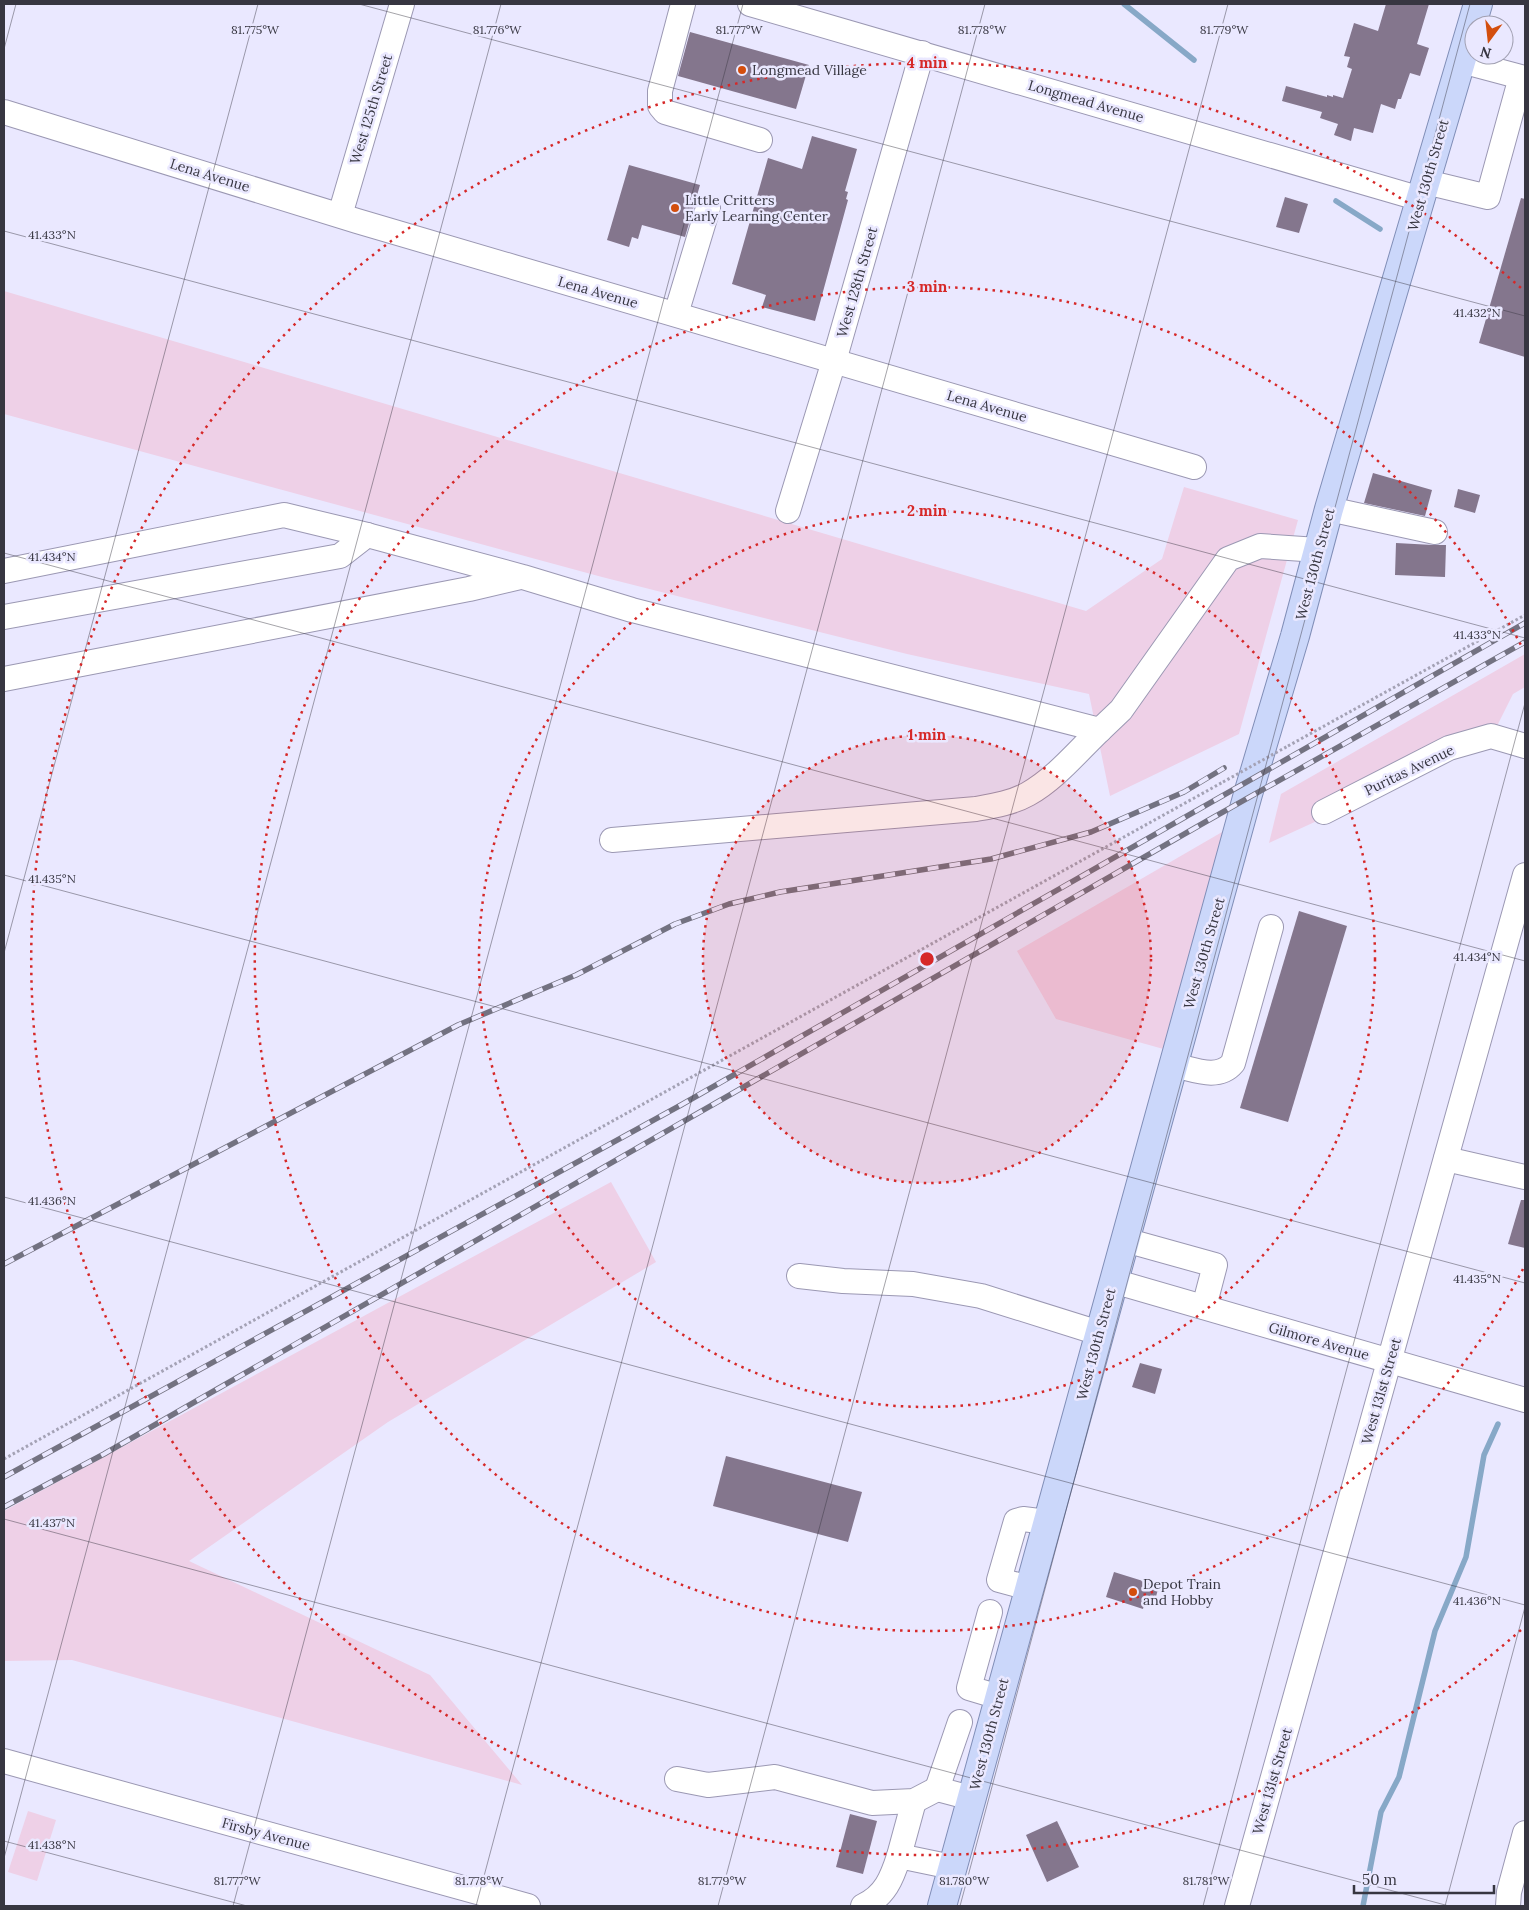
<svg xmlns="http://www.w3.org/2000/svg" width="1529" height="1910" font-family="Lora,serif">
<rect width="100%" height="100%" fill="#eae8ff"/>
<!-- green -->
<g fill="#eed0e7">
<polygon points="4,291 1086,611 1162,559 1184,487 1298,520 1239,734 1110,796 1089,694 907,654 602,577 4,414"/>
<polygon points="1525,654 1525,687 1513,694 1489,742 1269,843 1281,794"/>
<polygon points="1229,828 1167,1050 1056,1019 1017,951"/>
<polygon points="611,1182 656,1262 388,1422 189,1561 430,1675 522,1785 72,1660 4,1661 4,1511"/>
<polygon points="28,1811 56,1820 37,1881 8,1872"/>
</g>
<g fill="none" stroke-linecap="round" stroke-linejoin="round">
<!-- stream -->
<g stroke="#87a8c7" stroke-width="5.5">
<polyline points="1124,4 1194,60"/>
<polyline points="1336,201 1380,229"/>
<polyline points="1363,1906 1381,1812 1399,1777 1435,1631 1466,1557 1484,1455 1498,1424"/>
</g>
</g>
<!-- building -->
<g fill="#84768d">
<polygon points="1386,4 1429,4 1417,44 1429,48 1420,76 1410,73 1401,99 1398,99 1395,109 1381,104 1373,133 1354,128 1351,141 1334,135 1338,124 1320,118 1322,112 1282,101 1286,86 1327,97 1327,95 1333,97 1333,95 1343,98 1352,69 1347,67 1350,57 1344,56 1354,23 1378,31"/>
<polygon points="690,32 809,65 796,109 678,76"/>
<polygon points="812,136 857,149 845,191 848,192 846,199 848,200 815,321 762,307 766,295 732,284 768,158 802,169"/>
<polygon points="629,165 700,185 685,237 642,225 638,239 632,237 629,247 607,240"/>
<polygon points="1285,197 1308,204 1299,233 1276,227"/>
<polygon points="1521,198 1525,199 1525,357 1479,343"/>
<polygon points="1373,473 1432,490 1425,516 1364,503"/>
<polygon points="1458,489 1480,495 1475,513 1454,507"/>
<polygon points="1396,543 1433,545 1446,545 1445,577 1395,575"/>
<polygon points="1299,911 1347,926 1288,1122 1240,1108"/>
<polygon points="1521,1200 1525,1200 1525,1248 1508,1244"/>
<polygon points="1140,1363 1162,1369 1155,1394 1132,1387"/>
<polygon points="726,1456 862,1492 848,1542 713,1506"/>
<polygon points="1114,1572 1159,1586 1153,1607 1144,1605 1143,1609 1106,1597"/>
<polygon points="850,1814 877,1821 863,1874 836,1867"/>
<polygon points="1057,1821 1079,1867 1047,1882 1026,1835"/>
</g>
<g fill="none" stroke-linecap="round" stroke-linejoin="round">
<!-- minor casing -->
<g stroke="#9b98b3" stroke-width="26">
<g id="minor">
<polyline points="683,4 660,91 660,106 665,112 760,140"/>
<polyline points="750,4 1421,199"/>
<polyline points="4,112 357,221 1194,467"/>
<polyline points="1426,182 1488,197 1521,77 1461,61"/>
<polyline points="340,215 402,4"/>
<polyline points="676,314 708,208"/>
<polyline points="1329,509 1435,532"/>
<polyline points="788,511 834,361 922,53"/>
<polyline points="4,571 284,515 367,535 523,577 632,610 1100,730 1121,710 1228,559 1260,546 1318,550"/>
<polyline points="4,617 340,556 367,535"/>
<polyline points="4,679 469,589 520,577"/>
<polyline points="1324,812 1449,748 1491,736 1525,746"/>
<path d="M612 840 976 809C993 806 1012 803 1028 794 1055 779 1077 752 1100 730"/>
<path d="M1173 1065C1193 1069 1218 1081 1233 1063L1271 927"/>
<polyline points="1446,1159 1525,1177"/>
<polyline points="1125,1240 1215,1265 1204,1307"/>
<polyline points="799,1276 843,1281 913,1284 981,1296 1099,1333"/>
<polyline points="1113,1281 1525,1400"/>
<polyline points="1029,1588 999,1580 1016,1521 1023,1519 1047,1522"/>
<polyline points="990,1612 969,1688 999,1697"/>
<polyline points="960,1722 937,1789 971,1798"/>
<polyline points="4,1761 528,1906"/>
<polyline points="677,1779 708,1785 775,1777 872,1803 914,1801 937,1789"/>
<polyline points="914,1801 899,1856 952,1867"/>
<path d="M863 1906C885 1896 892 1878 899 1856"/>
<polyline points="1237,1906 1525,875"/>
<polyline points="1508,1906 1509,1892 1525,1833"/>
</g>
</g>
<!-- major casing -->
<g stroke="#808eb7" stroke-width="30">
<polyline id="major" points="942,1906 1248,794 1295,636 1329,509 1478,4"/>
</g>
<!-- path -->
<g stroke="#a4a2b5" stroke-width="3" stroke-dasharray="2.5 2.5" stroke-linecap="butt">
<polyline points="1288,746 1525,615"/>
<polyline points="4,1459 1223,782"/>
</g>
<!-- minor -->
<use href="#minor" stroke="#fff" stroke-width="24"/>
<!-- major -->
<use href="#major" stroke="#cbd7fa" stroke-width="28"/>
<!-- rail casing -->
<g stroke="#737281" stroke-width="5.5">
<g id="rail">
<polyline points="4,1264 458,1025 576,975 675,924 729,904 780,892 991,859 1091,832 1184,792 1224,768"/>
<polyline points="4,1477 681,1105 1525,623"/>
<polyline points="4,1507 104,1454 1207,821 1525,642"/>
</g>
</g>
<!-- rail -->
<use href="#rail" stroke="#eae8ff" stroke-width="4" stroke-dasharray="11" stroke-linecap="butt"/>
<!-- path-bridge -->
<polyline stroke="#a4a2b5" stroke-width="3" stroke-dasharray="2.5 2.5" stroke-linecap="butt" points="1223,782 1288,746"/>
</g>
<!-- ticks -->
<path fill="none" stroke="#373641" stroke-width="1" stroke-opacity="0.45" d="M359 4 1525 316M4 49 16 4M4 231 1525 638M4 553 1525 961M4 875 1525 1283M4 953 258 4M4 1197 1525 1605M4 1519 1449 1906M4 1841 247 1906M4 1858 501 4M233 1906 743 4M476 1906 985 4M718 1906 1228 4M960 1906 1470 4M1203 1906 1525 703M1445 1906 1525 1607"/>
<!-- distance rings -->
<circle cx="927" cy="959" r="224" fill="#d62828" fill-opacity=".12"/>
<g fill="none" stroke="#d62828" stroke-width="2.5" stroke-dasharray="2.5 5">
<circle cx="927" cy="959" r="224"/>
<circle cx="927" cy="959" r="448"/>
<path d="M1523 1269A672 672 0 1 1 1523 649"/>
<path d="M1521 1630A896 896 0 1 1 1521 288"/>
</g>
<!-- markers -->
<g fill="#d34e0d" stroke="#eae8ff" stroke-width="2">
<circle cx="742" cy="70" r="5"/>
<circle cx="675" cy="208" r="5"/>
<circle cx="1133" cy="1592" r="5"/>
</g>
<g text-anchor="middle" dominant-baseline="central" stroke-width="5" stroke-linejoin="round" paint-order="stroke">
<!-- poi labels -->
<g font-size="14" fill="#373641" stroke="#eae8ff" text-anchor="start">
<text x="752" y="70">Longmead Village</text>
<text x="685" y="200">Little Critters<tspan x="685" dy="16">Early Learning Center</tspan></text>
<text x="1143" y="1584">Depot Train<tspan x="1143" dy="16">and Hobby</tspan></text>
</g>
<!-- street labels -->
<g font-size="14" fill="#373641" stroke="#eae8ff">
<text transform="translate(1086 101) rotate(16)">Longmead Avenue</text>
<text transform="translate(371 109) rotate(-73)">West 125th Street</text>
<text transform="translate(210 175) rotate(17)">Lena Avenue</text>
<text transform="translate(1428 175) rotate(-74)">West 130th Street</text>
<text transform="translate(857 282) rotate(-74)">West 128th Street</text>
<text transform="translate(598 292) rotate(16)">Lena Avenue</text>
<text transform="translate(987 406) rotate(16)">Lena Avenue</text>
<text transform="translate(1315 564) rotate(-75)">West 130th Street</text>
<text transform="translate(1409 770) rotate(-26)">Puritas Avenue</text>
<text transform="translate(1204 953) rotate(-74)">West 130th Street</text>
<text transform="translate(1319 1341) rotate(16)">Gilmore Avenue</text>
<text transform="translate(1096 1344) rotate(-75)">West 130th Street</text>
<text transform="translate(1381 1391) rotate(-74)">West 131st Street</text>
<text transform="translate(989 1734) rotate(-75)">West 130th Street</text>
<text transform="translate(1272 1781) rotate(-74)">West 131st Street</text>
<text transform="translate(266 1834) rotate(15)">Firsby Avenue</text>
</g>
</g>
<g font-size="12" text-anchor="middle" fill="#373641" stroke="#eae8ff" stroke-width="5" stroke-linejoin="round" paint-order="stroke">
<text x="255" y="34">81.775°W</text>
<text x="497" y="34">81.776°W</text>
<text x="739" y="34">81.777°W</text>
<text x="982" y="34">81.778°W</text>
<text x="1224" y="34">81.779°W</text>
<text x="52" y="239">41.433°N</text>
<text x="1477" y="317">41.432°N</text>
<text x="52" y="561">41.434°N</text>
<text x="1477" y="639">41.433°N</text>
<text x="52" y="883">41.435°N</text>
<text x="1477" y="961">41.434°N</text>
<text x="52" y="1205">41.436°N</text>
<text x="1477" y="1283">41.435°N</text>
<text x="52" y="1527">41.437°N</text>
<text x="1477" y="1605">41.436°N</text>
<text x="52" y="1849">41.438°N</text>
<text x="237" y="1885">81.777°W</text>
<text x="479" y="1885">81.778°W</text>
<text x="722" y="1885">81.779°W</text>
<text x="964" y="1885">81.780°W</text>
<text x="1206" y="1885">81.781°W</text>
</g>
<circle cx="927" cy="959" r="8" fill="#d62828" stroke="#eae8ff" stroke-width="2.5"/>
<g font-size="15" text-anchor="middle" font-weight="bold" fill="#d62828" stroke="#eae8ff" stroke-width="5" stroke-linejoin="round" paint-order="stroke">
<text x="927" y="68">4 min</text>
<text x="927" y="292">3 min</text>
<text x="927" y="516">2 min</text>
<text x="927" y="740">1 min</text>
</g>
<!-- border -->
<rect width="1529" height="1910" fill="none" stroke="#373641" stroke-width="10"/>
<!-- north arrow -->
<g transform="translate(1489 40) rotate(195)"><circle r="24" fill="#eae8ff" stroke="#a2a1b3"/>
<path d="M0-4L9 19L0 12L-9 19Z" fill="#d34e0d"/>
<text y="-8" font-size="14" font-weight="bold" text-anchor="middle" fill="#373641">N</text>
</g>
<!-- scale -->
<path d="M1354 1885v8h140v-8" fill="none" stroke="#373641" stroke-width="2.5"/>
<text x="1362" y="1885" font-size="15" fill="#373641" stroke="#eae8ff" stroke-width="4" paint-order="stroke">50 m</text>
</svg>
